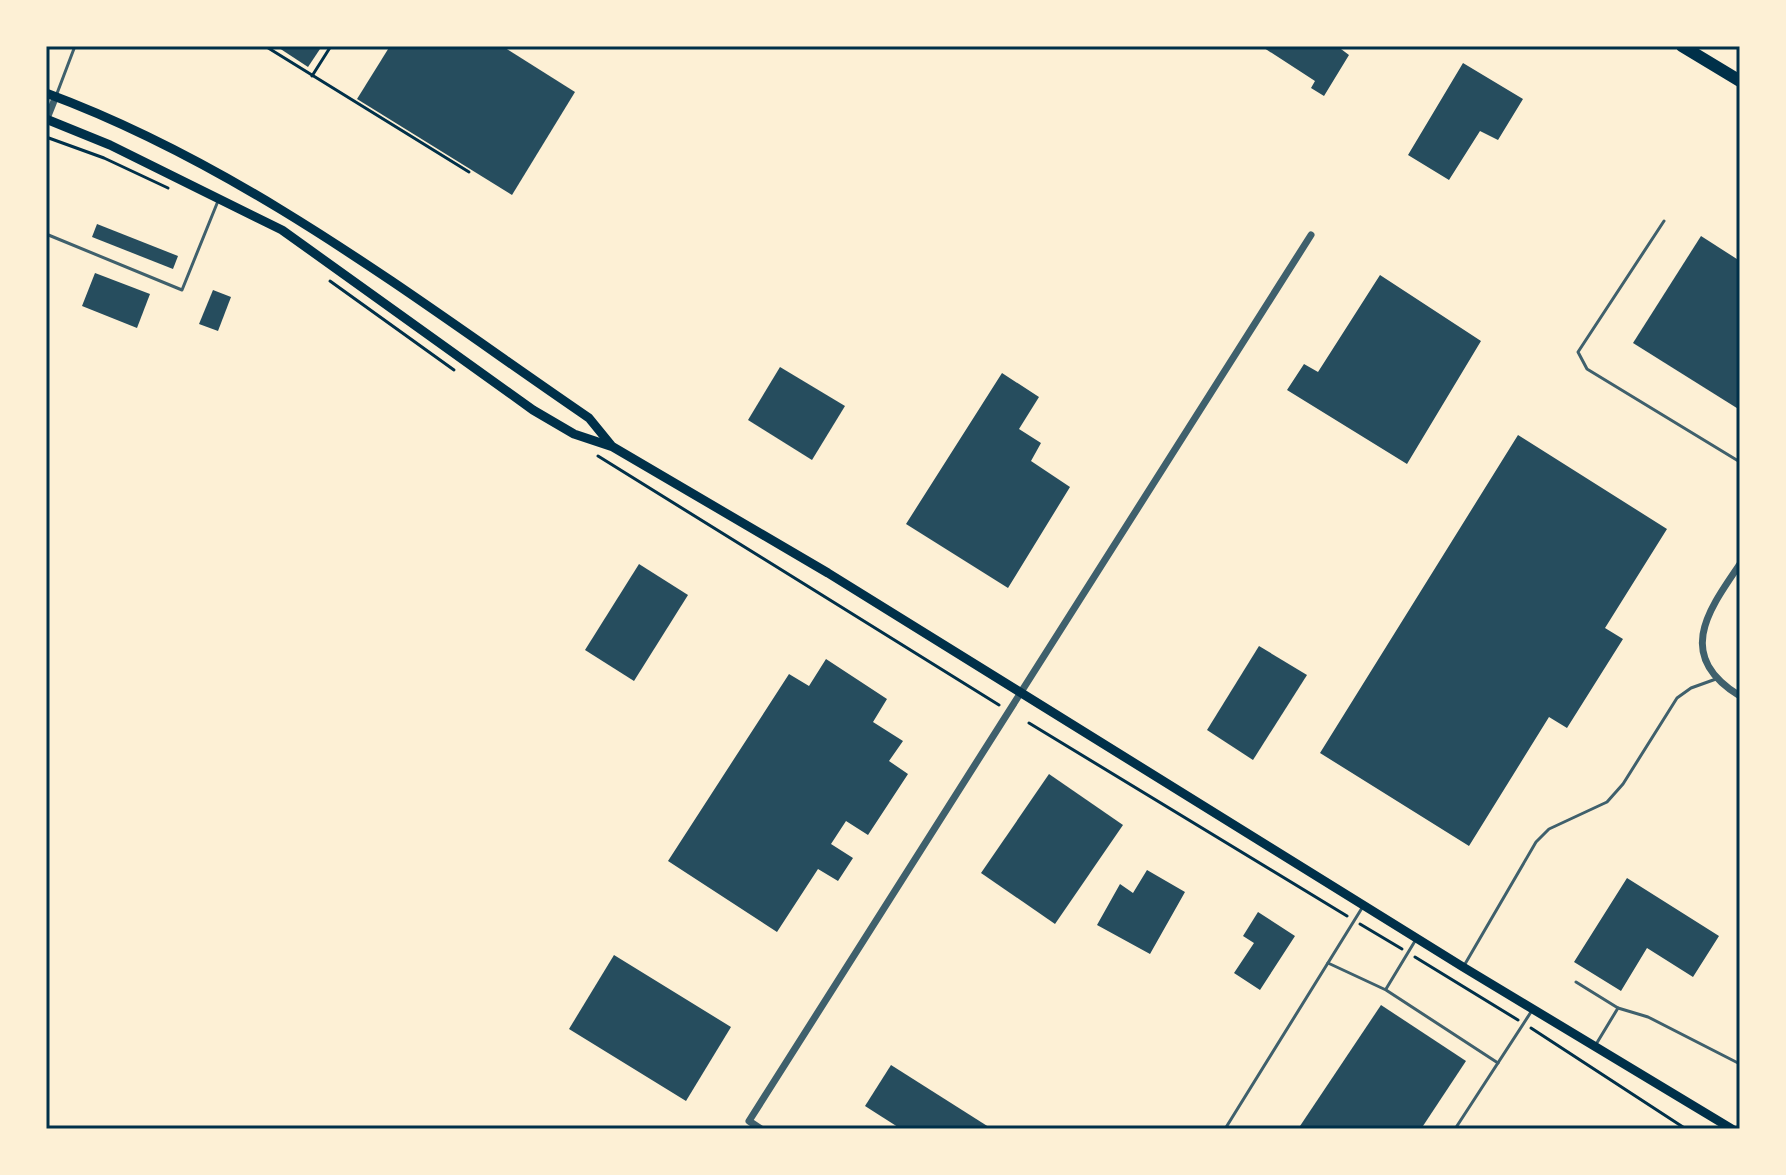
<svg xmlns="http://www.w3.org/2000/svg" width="1786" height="1175" font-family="Inter,sans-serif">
<rect width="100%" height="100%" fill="#fdf0d5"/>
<!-- building -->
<g fill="#264d5e">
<polygon points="276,46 322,46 308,67"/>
<polygon points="390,46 502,46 575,92 512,195 357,99"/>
<polygon points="1261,46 1337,46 1349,55 1324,96 1311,88 1315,81"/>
<polygon points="1463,63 1523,99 1498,140 1480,131 1449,180 1408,155"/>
<polygon points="97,224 178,256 173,269 92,237"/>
<polygon points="1701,236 1740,261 1740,410 1633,343"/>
<polygon points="95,273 150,294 137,328 82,306"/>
<polygon points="1380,275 1481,341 1407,464 1287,390 1304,364 1318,372"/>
<polygon points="213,290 231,297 218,331 199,324"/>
<polygon points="780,367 845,406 812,460 748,420"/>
<polygon points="1002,373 1039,397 1019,429 1041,443 1031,461 1070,487 1008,588 906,524"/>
<polygon points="1518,435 1667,529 1605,628 1623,639 1567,728 1549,717 1469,846 1320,753"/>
<polygon points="639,564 688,595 634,681 585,650"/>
<polygon points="1259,646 1307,675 1253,760 1207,730"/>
<polygon points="826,659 887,699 873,722 903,741 889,761 908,774 868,835 846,821 831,844 853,858 838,881 818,869 777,932 668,861 789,674 809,686"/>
<polygon points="1049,774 1123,825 1055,924 981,873"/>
<polygon points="1147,870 1185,892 1150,954 1097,925 1120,884 1133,893"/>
<polygon points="1627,878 1719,936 1693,977 1647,948 1621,991 1574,962"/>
<polygon points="1258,912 1295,936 1260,990 1234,973 1254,943 1243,936"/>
<polygon points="614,955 731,1027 686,1101 569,1029"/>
<polygon points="1381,1005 1466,1061 1421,1129 1298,1129"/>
<polygon points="891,1065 992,1129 901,1129 865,1106"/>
</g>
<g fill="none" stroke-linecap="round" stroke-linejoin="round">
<!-- path -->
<g stroke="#003049" stroke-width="3">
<polyline points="265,46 469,172"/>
<polyline points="312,76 331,46"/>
<polyline points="46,137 104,158 168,188"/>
<polyline points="330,281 454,370"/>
<polyline points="598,456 999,705"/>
<polyline points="1029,723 1347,916"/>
<polyline points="1360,924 1402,949"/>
<polyline points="1415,957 1518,1020"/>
<polyline points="1531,1028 1686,1129"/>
</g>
<!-- service -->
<g stroke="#3f606c" stroke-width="3">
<polyline points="56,96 75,46"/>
<polyline points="1664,221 1578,352 1587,369 1740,462"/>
<polyline points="46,234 182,290 218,201"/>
<polyline points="1328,963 1386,990 1498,1063"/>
<polyline points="1465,964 1536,842 1549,829 1607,802 1623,784 1677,698 1691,688 1716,679"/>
<polyline points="1576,982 1618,1008 1648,1017 1740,1064"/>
<polyline points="1386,989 1415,941"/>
<polyline points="1595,1046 1618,1008"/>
<polyline points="1225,1129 1362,908"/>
<polyline points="1455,1129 1531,1012"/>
</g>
<!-- minor -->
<g stroke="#3f606c" stroke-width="7">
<polyline points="46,121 56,96"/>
<path d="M1740 564C1707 612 1675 656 1740 696"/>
<polyline points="761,1129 749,1121 1311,235"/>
</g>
<!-- secondary -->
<g stroke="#003049" stroke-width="9">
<path d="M46 93C246 167 415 299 589 418L611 445"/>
<polyline points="46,119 110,145 282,230 533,410 574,434 613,447 828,573 1463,967 1732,1129"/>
</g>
<!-- motorway -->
<polyline stroke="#003049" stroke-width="12" points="1682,46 1740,81"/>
</g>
<!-- border -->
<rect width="1786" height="1175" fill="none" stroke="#fdf0d5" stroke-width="96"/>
<rect x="48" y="48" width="1690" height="1079" fill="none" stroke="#003049" stroke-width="3"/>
</svg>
